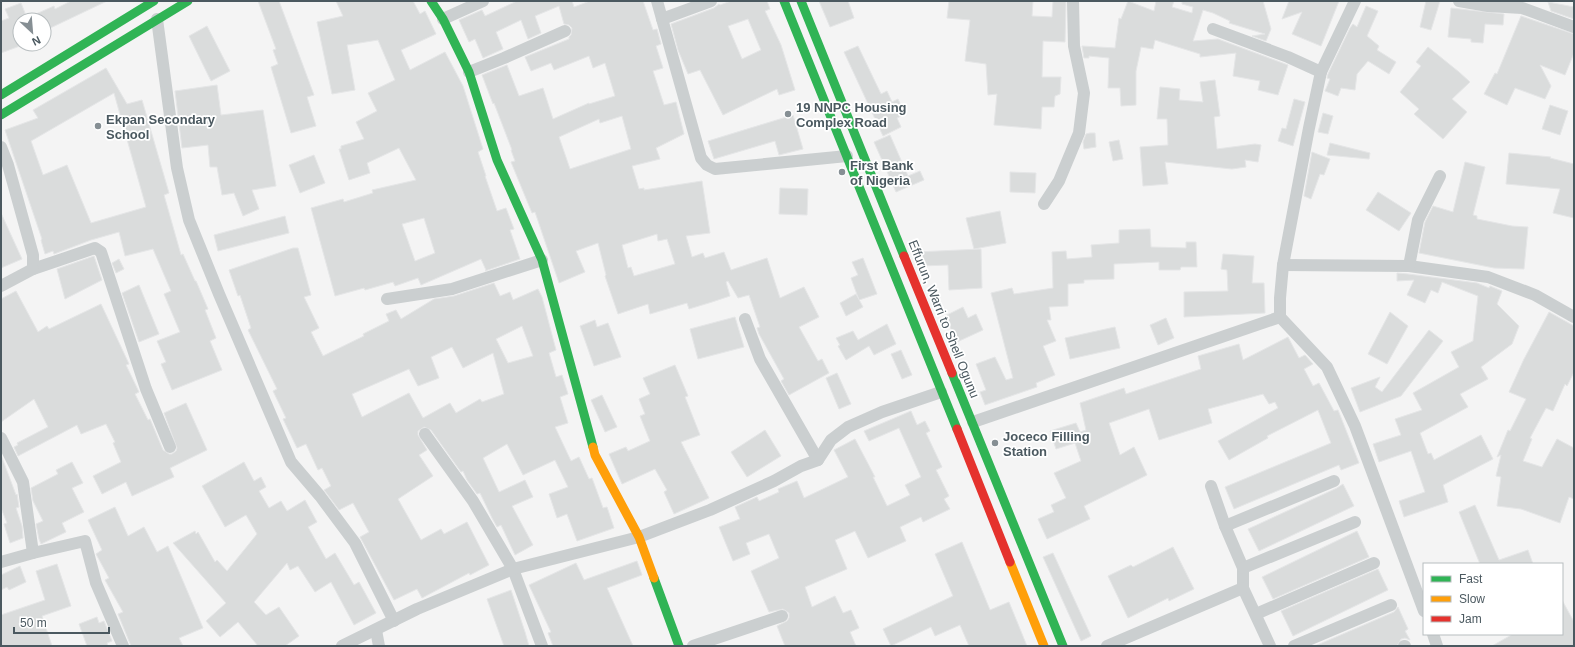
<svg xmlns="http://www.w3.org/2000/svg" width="1575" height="647" font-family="Helvetica,sans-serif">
<rect width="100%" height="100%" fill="#f4f4f4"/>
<!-- building -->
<g fill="#dadcdc" stroke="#e5e6e7" fill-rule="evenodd">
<polygon points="71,1 107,1 44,31 44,20 20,20 20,46 1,53 1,21 9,18 5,9 21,3 27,18 54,6 55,9"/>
<polygon points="258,1 279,1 314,95 307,97 316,126 291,133 271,67 278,64 273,50 276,49"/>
<path d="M336 1H413L420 14 425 11 436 34 401 50 410 70 445 52 463 86 483 149 478 152 486 176H485L497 211 506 208 514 229 510 230 520 259 485 271 486 270 481 259 421 285 418 278 395 286 393 282 365 290 364 288 335 296 311 208 343 199 344 202 373 193 372 190 416 180 399 148 367 163 370 173 349 180 339 149H341V146L364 139 356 122 377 111 368 93 395 80 378 40 347 45 355 90 332 94 317 22 343 16ZM424 218 435 253 415 261 402 224Z"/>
<path d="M517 1H572L574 7 590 1H643L653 30 657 29 661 44 656 46 663 68 653 71 664 105 676 102 684 134 656 148 660 159 632 166 639 189 644 188V190L702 181 710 233 686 236 692 257 703 253 705 258 724 252 731 270 767 258 780 298 804 287 819 317 799 327 818 361 822 359 829 373 789 395 781 381 784 379 759 334 757 328 760 327 749 295 738 298 728 281 726 282 730 296 712 302 689 309 687 303 650 314 648 304 618 314 605 276 606 275 598 243 576 251 585 272 559 283 535 212 532 213 511 162 515 161 511 150H512L494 103 493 104 482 75 507 65 519 96 543 88 553 119 589 103V104L615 96 605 63 593 68 589 56 554 70 551 63 531 71 525 57 569 39V37L571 35 572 28 569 25 564 24 559 6 535 16 541 33 528 39 521 20 496 32 503 49 483 58 475 39 469 42 459 20 482 10 485 16ZM622 116 631 149 570 169 559 137 599 119 600 123ZM657 234 658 241 667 239 675 264 634 276 631 267 628 268 622 245Z"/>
<path d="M731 1H767L770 9 765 11 781 45 795 90 779 95 777 89 723 115 700 70 688 74 678 50 671 24 714 8 719 4 720 5ZM748 19 761 50 742 59 728 26Z"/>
<polygon points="819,1 848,1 854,18 830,27"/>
<polygon points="949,1 1033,1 1032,16 1052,17 1053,1 1066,1 1065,42 1043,41 1042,77 1061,77 1060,94 1055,96 1054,107 1042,107 1041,129 994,125 997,94 988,95 986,64 965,61 970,20 947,18"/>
<polygon points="1128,1 1154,11 1156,1 1174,1 1172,7 1192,13 1193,7 1182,4 1182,1 1263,1 1271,29 1266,41 1252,36 1265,34 1229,23 1230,21 1213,13 1203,10 1193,41 1218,39 1288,65 1278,95 1258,90 1260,81 1233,76 1236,53 1200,57 1200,54 1155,40 1153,49 1141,47 1136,71 1136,105 1121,106 1120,88 1108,88 1109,58 1089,56 1089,58 1084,58 1082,46 1115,48 1119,18 1121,19"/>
<polygon points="1289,1 1339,1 1321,46 1292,34 1302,12 1282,19"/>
<polygon points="1426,1 1440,1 1431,30 1420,27"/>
<polygon points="1548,2 1574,7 1574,19 1551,11"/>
<polygon points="1366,6 1378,11 1367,36 1379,46 1377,50 1396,62 1389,74 1368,61 1357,74 1355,90 1341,88 1338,96 1325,91 1330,79 1327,78 1328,74 1350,28 1353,24 1357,27"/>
<polygon points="1451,8 1504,14 1503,25 1485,24 1483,43 1471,42 1471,39 1448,37"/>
<polygon points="1521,16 1574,34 1574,53 1565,75 1540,65 1551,86 1545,99 1515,88 1507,105 1484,94 1495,73 1497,74"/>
<polygon points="207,26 230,71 211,81 189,36"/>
<polygon points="858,46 881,94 887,91 892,102 898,99 905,114 897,118 901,127 883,136 844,52"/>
<polygon points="1428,47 1459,72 1470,82 1452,99 1467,112 1443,139 1414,114 1419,109 1400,92 1421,66 1416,62"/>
<path d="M106 68 127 104 142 100 169 193 164 195 181 255 183 254 195 281H196L208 309 205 310 216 338 210 341 222 370 172 390 161 364 166 362 157 341 180 332 164 294 171 291 153 249 125 256 119 232 91 240 54 254 53 251 45 254 41 240 42 239 5 130 38 118 33 110ZM114 93 146 207 91 223 67 165 43 175 31 141Z"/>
<polygon points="1215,80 1220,116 1214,117 1217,149 1255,144 1261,145 1258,162 1245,160 1246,167 1232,169 1165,162 1168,184 1143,186 1140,147 1168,145 1167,119 1157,119 1160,87 1180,89 1179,100 1203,102 1200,82"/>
<polygon points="217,85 221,115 263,110 276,186 252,190 259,209 243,216 234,193 222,195 217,167 210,167 208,145 182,148 175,91"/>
<polygon points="1294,99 1305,102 1293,146 1278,141 1282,128 1286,129"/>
<polygon points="1550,105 1568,111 1560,135 1542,129"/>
<polygon points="1323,113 1333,116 1328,134 1318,132"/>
<polygon points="793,115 803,149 779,155 775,141 714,159 708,141"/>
<polygon points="1090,133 1095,133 1096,147 1084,149 1083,142 1086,134"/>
<polygon points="890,135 908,176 920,171 924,180 896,192 874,142"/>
<polygon points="1119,140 1123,159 1113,161 1109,142"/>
<polygon points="1330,143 1370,153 1369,159 1327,155"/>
<polygon points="1312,152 1330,159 1324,175 1320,174 1311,199 1304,196"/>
<polygon points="1509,153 1551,157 1550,158 1574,164 1574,218 1553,213 1560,189 1506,184"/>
<polygon points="314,155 325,183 300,193 289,165"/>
<polygon points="1465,162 1485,167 1473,215 1477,216 1477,219 1512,226 1528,227 1524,269 1494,268 1419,253 1425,222 1433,206 1453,212"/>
<polygon points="1010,172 1036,173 1035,193 1010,192"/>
<polygon points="780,188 808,189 807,215 779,214"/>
<polygon points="1378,192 1411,213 1399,231 1366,210"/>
<polygon points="1000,211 1006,243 974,249 966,218"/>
<polygon points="1,213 22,259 1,268"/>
<polygon points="285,216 289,233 218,251 214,235"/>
<polygon points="1150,229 1151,247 1186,248 1186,242 1196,242 1197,267 1181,267 1180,270 1159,270 1159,262 1114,264 1114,279 1084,280 1084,283 1068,284 1068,306 1049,307 1051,320 1047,320 1056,341 1043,346 1055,375 1036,383 1037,387 985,405 980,392 986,390 976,364 995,357 1006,380 1013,378 991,293 1012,288 1014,294 1053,288 1052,252 1066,251 1067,259 1092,257 1091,245 1119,243 1119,230"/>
<path d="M293 248H298L311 295 304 297 319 328 311 332 323 356 364 336 363 334 389 321 386 314 396 310 401 319 434 299 454 296 494 283 500 296 510 292 513 300 538 289 542 297 556 350 549 353 556 377 562 375 568 394 560 397 568 423 555 427 571 461 579 457 589 479 592 478 603 508 607 507 614 528 577 541 567 514 557 518 549 494 568 487 555 460 523 475 507 444 483 458 499 492 525 480 533 497 512 506 533 545 515 555 501 525 497 527 492 518 480 493 477 494 467 480 463 471 461 472 431 430 424 427 418 431V435L427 450 419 455 433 476 398 499 421 540 441 529 444 534 467 522 489 565 470 575 469 573 422 598 417 589 394 600 360 537 369 532 353 503 339 510 324 490 331 486 322 468 318 470 306 444 297 448 283 419 286 418 273 391 277 389 248 330 251 328 240 295 238 296 229 270ZM522 326 533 356 508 363 496 339ZM452 347 463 368 493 353 504 394 482 402 480 399 456 413 450 403 423 418 409 393 362 417 352 394 409 369 418 386 439 378 431 357Z"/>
<polygon points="981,249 982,288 949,290 948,265 920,266 917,261 917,252"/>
<polygon points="1223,254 1254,256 1252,283 1264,283 1265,313 1184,317 1184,292 1228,291 1227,270 1221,269"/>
<polygon points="94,256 102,280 65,299 57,269"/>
<polygon points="863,258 877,294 859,300 851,278 858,275 852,262"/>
<polygon points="119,259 124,269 116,273 112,263"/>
<polygon points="1397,273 1408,274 1477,283 1489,288 1490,286 1502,291 1497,304 1519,326 1512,344 1481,367 1488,379 1460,394 1468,407 1420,433 1428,454 1431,453 1434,460 1481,435 1493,459 1443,485 1448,502 1404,517 1399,501 1425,492 1411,451 1379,462 1373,444 1401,435 1395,419 1422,410 1413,393 1459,367 1451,352 1473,341 1478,296 1442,282 1438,293 1431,290 1425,303 1407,295 1414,280 1397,281"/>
<polygon points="139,285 159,334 139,342 122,293"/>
<polygon points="16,291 38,332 47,326 49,329 101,304 129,364 126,365 139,392 135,394 148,420 150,419 163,450 169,454 172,454 176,451 177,448 164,413 186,403 207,450 170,468 174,477 132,496 126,482 102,494 93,476 121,462 113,443 115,442 106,424 81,434 77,425 18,456 14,447 18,445 17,443 48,427 34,399 1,422 1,299"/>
<polygon points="856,294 863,307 846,316 840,303"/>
<polygon points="963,307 968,318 976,314 983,330 957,342 945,316"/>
<polygon points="1390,312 1408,326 1387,364 1368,354"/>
<polygon points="1549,312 1574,326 1574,372 1567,386 1565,384 1553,411 1546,408 1530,438 1532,439 1523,461 1542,467 1557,439 1574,448 1574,499 1569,497 1560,523 1521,509 1497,506 1501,477 1496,476 1501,455 1497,457 1508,430 1510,431 1526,399 1509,392 1524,359"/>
<polygon points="735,317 744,347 698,359 690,329"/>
<polygon points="1166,318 1174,338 1158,345 1150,325"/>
<polygon points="595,320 597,327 608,323 621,357 594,366 580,326"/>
<polygon points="887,324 896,344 874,355 869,346 846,360 838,346 840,345 836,338 853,331 858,340"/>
<polygon points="1115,327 1120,348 1070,359 1065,338"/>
<polygon points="1429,330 1443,341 1401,396 1360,412 1351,388 1380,377 1375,387 1382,392"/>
<polygon points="1288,337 1299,358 1305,355 1313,364 1304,369 1313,386 1319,383 1334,411 1338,410 1359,463 1341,470 1339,465 1234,509 1225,487 1331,443 1318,410 1267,436 1268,438 1229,460 1218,441 1278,408 1275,402 1269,404 1263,394 1208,409 1212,423 1159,440 1149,409 1109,423 1120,455 1134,447 1147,475 1084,506 1090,519 1047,539 1038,519 1054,512 1051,505 1066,498 1054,473 1081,461 1075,443 1056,449 1050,431 1076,423 1080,432 1086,430 1080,403 1124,388 1126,394 1201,369 1198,356 1239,344 1243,360"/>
<polygon points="901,350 912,375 902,379 891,354"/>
<polygon points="675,365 688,396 685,397 700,435 681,442 709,498 674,514 664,492 667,490 655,469 622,484 609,454 626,447 628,451 650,441 640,416 645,414 639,399 650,394 643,378"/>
<polygon points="837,373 851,404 839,409 826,378"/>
<polygon points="602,395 617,427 605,432 591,400"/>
<polygon points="911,411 917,425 925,421 930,431 926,433 942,467 936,470 949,496 944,499 950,509 923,522 921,517 900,527 906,541 868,558 855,531 835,540 847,569 805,587 812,607 835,596 843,613 851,610 859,628 850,632 856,646 785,646 777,626 787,621 789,618 789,613 783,609 769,612 751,571 779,558 769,534 746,543 750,554 733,561 719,527 740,519 735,507 757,497 759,501 779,492 778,489 797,481 804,498 848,477 834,450 855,439 875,477 873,477 887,506 910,495 905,485 921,477 899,428 869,441 864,431"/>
<polygon points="765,430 781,456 747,477 731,452"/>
<polygon points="1,455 16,495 17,494 19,507 16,508 22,526 23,538 10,543 4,524 7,523 1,508"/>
<polygon points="72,462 83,483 72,488 84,512 62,523 66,532 41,544 39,539 36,524 43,521 33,501 31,488 58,474 56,470"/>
<polygon points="244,462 254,481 261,477 266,487 259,491 269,508 281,501 287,511 305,500 317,522 308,527 326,559 335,553 354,585 359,582 376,613 354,625 331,582 315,592 298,566 290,570 287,563 254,602 266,615 279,607 299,636 285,646 258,646 238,622 220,637 206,621 226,603 173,543 195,531 196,534 198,532 215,562 217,560 227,571 257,534 246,515 225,527 202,486"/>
<polygon points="1343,484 1354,506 1259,551 1248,529 1337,488"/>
<polygon points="1475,505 1499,560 1528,550 1533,564 1480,564 1459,512"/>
<polygon points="115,507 128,536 144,527 157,552 168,546 203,628 179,638 183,646 131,646 118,614 123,612 105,580 109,578 96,554 102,550 88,520"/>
<polygon points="1357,531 1369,557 1273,599 1262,577"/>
<polygon points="962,542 990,610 1009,602 1027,646 969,646 960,625 935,636 931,627 891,646 883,629 953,596 935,554"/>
<polygon points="1173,547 1194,589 1169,601 1168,598 1128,618 1108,576 1131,565 1133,567"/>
<polygon points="1053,553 1091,636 1081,641 1043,557"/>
<polygon points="637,561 642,575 607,588 633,646 553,646 548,633 551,632 529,585 576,563 584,580"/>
<polygon points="57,564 71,606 42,616 52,646 1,646 1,615 45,600 36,571"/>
<polygon points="20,566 26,582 9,590 7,587 1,590 1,575"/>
<polygon points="1378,569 1388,590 1293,636 1281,611"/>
<polygon points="511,590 525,632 529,646 504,646 487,599"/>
<polygon points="1562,600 1574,622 1574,646 1492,646 1513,634 1562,634"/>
<polygon points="1398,607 1408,629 1405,631 1410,640 1405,638 1401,639 1397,646 1315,646 1394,612"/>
<polygon points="97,617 99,623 104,621 112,641 107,643 108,646 87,646 79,624"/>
</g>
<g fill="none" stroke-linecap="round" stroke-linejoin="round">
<!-- street -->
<g stroke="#cbcfd0" stroke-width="12">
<polyline points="657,1 701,158 707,165 715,169 847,156"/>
<polyline points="1355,1 1321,72 1309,128 1283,265 1280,298 1280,317 1327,367 1355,426 1424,611"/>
<polyline points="1459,1 1488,6 1522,8 1574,27"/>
<polyline points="157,19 177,168 189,220 219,294 291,462 320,496 355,543 394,621"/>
<polyline points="443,19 483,1"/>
<polyline points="662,19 711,1"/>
<polyline points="1213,29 1288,57 1321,72"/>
<polyline points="469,72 504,58 565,31"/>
<polyline points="1,147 8,165 33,255 33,269 95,248 101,252 146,389 170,447"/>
<polyline points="1044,204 1059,181 1079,133 1084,93 1074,46 1073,1"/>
<polyline points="1283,265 1409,266 1488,277 1535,295 1574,317"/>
<polyline points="1409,266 1418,220 1440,176"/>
<polyline points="1,286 33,269"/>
<polyline points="387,299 452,289 542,260"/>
<polyline points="745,319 760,359 818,460"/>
<polyline points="973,422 1280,317"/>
<polyline points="425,434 473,501 513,569 542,646"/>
<polyline points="1,438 23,482 33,553"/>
<polyline points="1211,486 1225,526 1243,568 1243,588 1270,646"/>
<polyline points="1225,526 1334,481"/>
<polyline points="1,562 33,553 85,541 96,583 123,646"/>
<polyline points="1243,568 1355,522"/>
<polyline points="1256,614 1374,563"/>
<polyline points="376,630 379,646"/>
<polyline points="1433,634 1437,646"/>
<polyline points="342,646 417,609 513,569 639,537 710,510 774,481 801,466 818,460 831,440 848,427 882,412 941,392"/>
<polyline points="693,646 782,616"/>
<polyline points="1107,646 1243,588"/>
<polyline points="1294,646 1391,605"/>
<polyline points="1404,646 1405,646"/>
</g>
<!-- fast -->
<g stroke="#30b455" stroke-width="9">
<polyline points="431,1 443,19 469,72 497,160 542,260 593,447"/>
<polyline points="784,1 957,429"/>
<polyline points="801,1 904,256"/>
<polyline points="1,95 154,1"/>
<polyline points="1,115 188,1"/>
<polyline points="952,373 1063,646"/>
<polyline points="654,578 679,646"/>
</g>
<!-- slow -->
<g stroke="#ff9f0a" stroke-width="9">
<polyline points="593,447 595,455 639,537 654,578"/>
<polyline points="1010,562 1044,646"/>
</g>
<!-- jam -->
<g stroke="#e5322d" stroke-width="9">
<polyline points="904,256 952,373"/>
<polyline points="957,429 1010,562"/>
</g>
</g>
<!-- markers -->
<g fill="#868f94" stroke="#fff" stroke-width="1.5">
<circle cx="788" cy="114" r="4"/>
<circle cx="98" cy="126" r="4"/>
<circle cx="842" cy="172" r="4"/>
<circle cx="995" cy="443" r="4"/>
</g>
<g text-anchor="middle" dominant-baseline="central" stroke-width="3.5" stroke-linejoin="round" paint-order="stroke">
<!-- poi labels -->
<g font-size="13" font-weight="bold" fill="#4b5960" stroke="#fff" text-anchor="start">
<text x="796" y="107">19 NNPC Housing<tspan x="796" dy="15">Complex Road</tspan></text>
<text x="106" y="119">Ekpan Secondary<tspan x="106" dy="15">School</tspan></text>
<text x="850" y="165">First Bank<tspan x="850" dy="15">of Nigeria</tspan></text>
<text x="1003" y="436">Joceco Filling<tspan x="1003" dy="15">Station</tspan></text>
</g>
<!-- street labels -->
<g font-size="13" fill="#4b5960" stroke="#fff">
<text transform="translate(944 319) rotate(68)">Effurun, Warri to Shell Ogunu</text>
</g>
</g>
<!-- border -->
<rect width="1575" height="647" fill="none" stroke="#4b5960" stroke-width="4"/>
<!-- legend -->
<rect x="1423" y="563" width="140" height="72" fill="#ffffff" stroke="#b7bdbf"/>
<rect x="1431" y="576" width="20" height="6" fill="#30b455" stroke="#b7bdbf"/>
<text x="1459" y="583" font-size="12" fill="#4b5960">Fast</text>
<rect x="1431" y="596" width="20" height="6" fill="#ff9f0a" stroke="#b7bdbf"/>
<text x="1459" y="603" font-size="12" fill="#4b5960">Slow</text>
<rect x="1431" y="616" width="20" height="6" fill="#e5322d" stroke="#b7bdbf"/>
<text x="1459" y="623" font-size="12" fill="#4b5960">Jam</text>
<!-- north arrow -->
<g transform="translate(32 32) rotate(154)"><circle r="19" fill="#ffffff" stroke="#b7bdbf"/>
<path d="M0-3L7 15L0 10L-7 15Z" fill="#868f94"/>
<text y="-6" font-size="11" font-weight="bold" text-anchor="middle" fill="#4b5960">N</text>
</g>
<!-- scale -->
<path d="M14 627v6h95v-6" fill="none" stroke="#4b5960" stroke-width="2"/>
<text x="20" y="627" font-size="12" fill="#4b5960" stroke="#ffffff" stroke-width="3" paint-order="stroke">50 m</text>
</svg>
